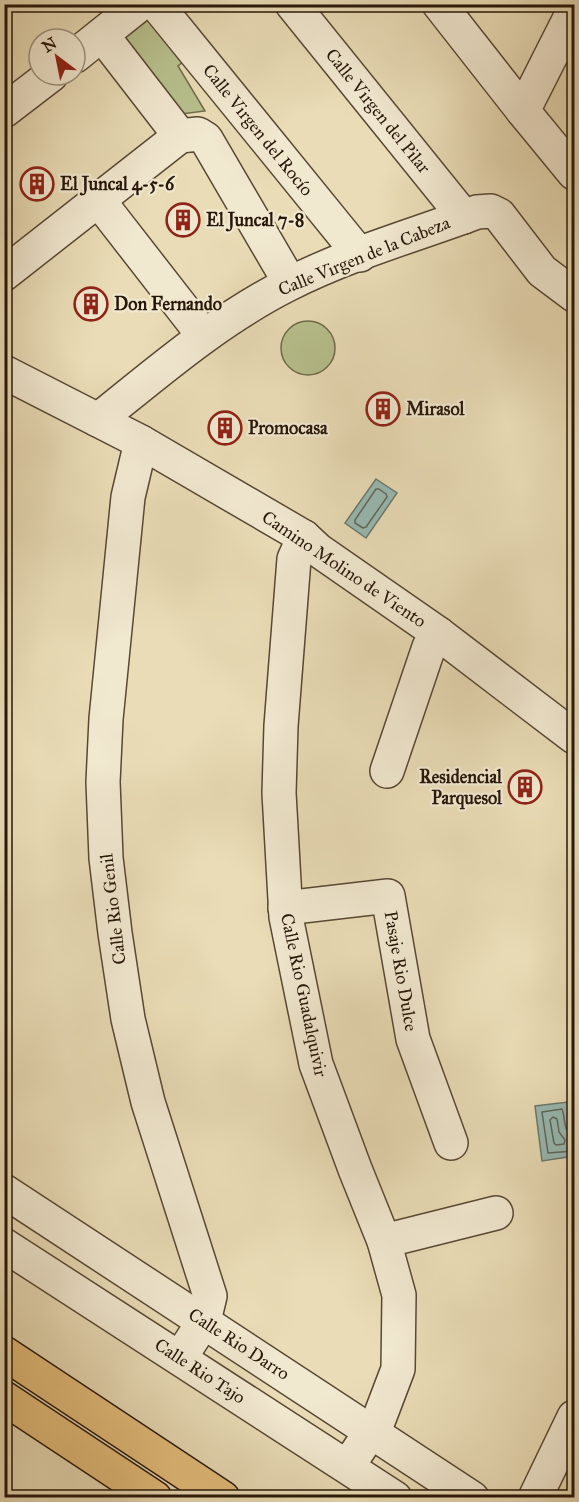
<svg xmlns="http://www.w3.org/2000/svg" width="579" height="1502" font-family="'IM FELL Great Primer',serif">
<rect width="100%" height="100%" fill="#e9dcb6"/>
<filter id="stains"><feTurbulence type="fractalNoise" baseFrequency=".00333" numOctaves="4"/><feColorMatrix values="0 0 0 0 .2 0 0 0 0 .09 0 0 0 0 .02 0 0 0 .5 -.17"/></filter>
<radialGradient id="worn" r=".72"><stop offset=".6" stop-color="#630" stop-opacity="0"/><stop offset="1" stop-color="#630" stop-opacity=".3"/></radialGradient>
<!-- green -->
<g fill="#b7c08d" stroke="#6f6c4b" stroke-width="1.5">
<polygon points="153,16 188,58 178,66 205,111 181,114 124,39"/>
<circle cx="308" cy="348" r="27"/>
</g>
<!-- water -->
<g fill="#98bab3" stroke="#6b796f" stroke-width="1.5">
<polygon points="376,479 397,493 366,538 345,523"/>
<polygon points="568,1102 574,1156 542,1161 535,1106"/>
</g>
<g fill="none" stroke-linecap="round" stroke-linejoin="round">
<!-- shore -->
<g stroke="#60685e" stroke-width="1.5">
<polygon points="376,489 379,489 386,494 387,497 366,527 363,528 355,523 355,520"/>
<polygon points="553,1117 557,1119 559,1132 565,1140 564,1144 556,1145 554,1143 550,1120"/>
<path d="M574 1134C562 1133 566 1118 562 1109L542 1112 548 1153 574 1151"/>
</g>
<!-- minor casing -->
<g stroke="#584834" stroke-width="36">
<g id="minor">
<polyline points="156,4 360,255"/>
<polyline points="292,4 464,217"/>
<polyline points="439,4 523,111 574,173"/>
<polyline points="102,35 180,136"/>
<polyline points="75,56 140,4"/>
<polyline points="4,111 51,75"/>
<polyline points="523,111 574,10"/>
<polyline points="99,201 204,336"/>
<polyline points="4,274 180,136 198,134 206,139 290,283"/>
<polyline points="4,372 141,442 304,537 318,550 439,634 574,737"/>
<path d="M98 420C159 371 219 319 289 284 348 254 415 235 477 212L491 211 499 215 542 271 574 295"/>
<polyline points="141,442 128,497 106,719 103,782 106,858 115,933 128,1019 148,1102 210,1296 204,1321 180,1358"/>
<polyline points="304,537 294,559 281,726 279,793 286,917 316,1064 355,1169 384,1241 399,1295 398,1369 379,1419 348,1466"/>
<polyline points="387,771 429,647 439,634"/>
<polyline points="285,908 388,896 413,1039 451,1143"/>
<polyline points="4,1191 472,1498"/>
<polyline points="384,1241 496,1213"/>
<polyline points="4,1245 395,1498"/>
<polyline points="535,1498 574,1417"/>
</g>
</g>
<!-- highway casing -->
<g stroke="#271709" stroke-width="36">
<g id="highway">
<polyline points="4,1353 223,1498"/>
<polyline points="4,1398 155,1498"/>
</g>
</g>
<!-- minor -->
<use href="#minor" stroke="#f1e8d0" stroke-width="33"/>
<!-- highway -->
<use href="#highway" stroke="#e4be7b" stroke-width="33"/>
</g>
<!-- icons -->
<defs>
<g id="building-ring" transform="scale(1.725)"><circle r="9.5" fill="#f1e8d0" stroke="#8f2418" stroke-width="1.5"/><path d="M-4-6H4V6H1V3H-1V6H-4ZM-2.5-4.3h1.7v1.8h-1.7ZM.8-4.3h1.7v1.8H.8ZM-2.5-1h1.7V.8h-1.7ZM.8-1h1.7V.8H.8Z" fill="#8f2418"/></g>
</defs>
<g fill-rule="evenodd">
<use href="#building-ring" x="37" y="184"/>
<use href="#building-ring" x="183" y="220"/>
<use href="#building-ring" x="91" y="304"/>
<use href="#building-ring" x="383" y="409"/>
<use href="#building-ring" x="225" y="428"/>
<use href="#building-ring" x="525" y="787"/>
</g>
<g text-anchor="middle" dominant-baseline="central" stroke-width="4.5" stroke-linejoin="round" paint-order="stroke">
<!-- street labels -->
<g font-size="18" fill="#271709" stroke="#f1e8d0">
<text transform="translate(378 111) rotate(51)">Calle Virgen del Pilar</text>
<text transform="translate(258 130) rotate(51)">Calle Virgen del Rocío</text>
<text transform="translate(364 256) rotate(-22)">Calle Virgen de la Cabeza</text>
<text transform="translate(344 569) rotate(34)">Camino Molino de Viento</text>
<text transform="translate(113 909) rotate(-97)">Calle Rio Genil</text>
<text transform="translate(401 971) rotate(80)">Pasaje Rio Dulce</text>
<text transform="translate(304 995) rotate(78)">Calle Rio Guadalquivir</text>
<text transform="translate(239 1344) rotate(33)">Calle Rio Darro</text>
<text transform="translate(200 1371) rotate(33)">Calle Rio Tajo</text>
</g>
<!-- poi labels -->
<g font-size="18" font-weight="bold" fill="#271709" stroke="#f1e8d0" text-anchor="start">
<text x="60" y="184">El Juncal 4-5-6</text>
<text x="206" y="220">El Juncal 7-8</text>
<text x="114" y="304">Don Fernando</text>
<text x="406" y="409">Mirasol</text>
<text x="248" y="428">Promocasa</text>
<text x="502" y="777" text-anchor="end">Residencial<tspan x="502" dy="21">Parquesol</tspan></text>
</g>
</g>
<!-- margin -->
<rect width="579" height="1502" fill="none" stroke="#e9dcb6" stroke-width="24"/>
<rect x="6" y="6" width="567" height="1490" fill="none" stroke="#271709" stroke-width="3"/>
<rect x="12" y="12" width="555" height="1478" fill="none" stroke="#271709" stroke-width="1.5"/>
<!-- north arrow -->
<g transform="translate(57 57) rotate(328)"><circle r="28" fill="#f1e8d0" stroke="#a09480" stroke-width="1.5"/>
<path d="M0-4.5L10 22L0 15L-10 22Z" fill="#8f2418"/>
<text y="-9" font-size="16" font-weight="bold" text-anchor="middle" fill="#271709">N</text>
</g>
<rect width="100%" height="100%" filter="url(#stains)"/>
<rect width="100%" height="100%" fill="url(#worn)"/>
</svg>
